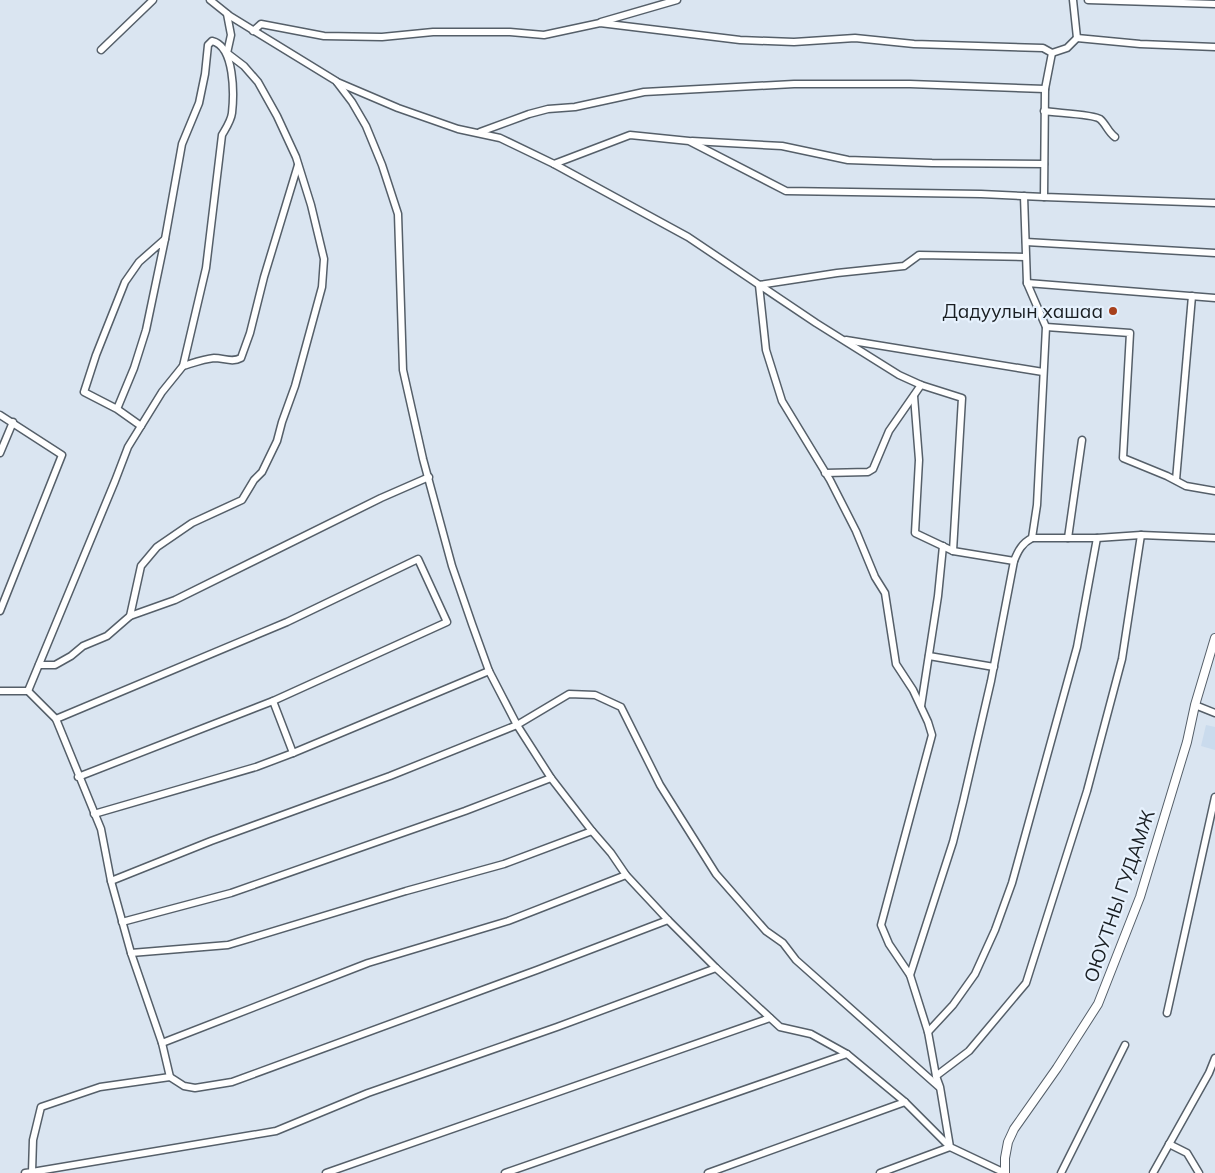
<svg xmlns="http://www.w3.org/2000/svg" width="1215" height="1173" font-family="Mulish,sans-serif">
<rect width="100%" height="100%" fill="#dae5f1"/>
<!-- built -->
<polygon fill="#cadbed" points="1206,725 1215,727 1215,750 1201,746"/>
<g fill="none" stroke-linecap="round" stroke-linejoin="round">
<!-- minor casing -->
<g stroke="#555f69" stroke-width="9">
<g id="minor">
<polyline points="210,0 230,16 336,81 352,102 366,126 382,165 398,214 403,370 423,459 452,566 472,624 489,671 517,725 551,778 592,831 611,853 626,875 668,920 716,968 780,1027 811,1034 847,1054 905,1102 950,1147 880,1173"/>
<polyline points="1073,0 1077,38"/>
<polyline points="1088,0 1215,4"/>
<polyline points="601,22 677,0"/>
<polyline points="253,31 261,24 324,36 382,37 433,32 510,32 544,35 600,23 740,40 794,42 855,38 914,44 1043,48 1052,53 1067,48 1077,38"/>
<polyline points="1077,38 1140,44 1215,47"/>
<polyline points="101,50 153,0"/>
<polyline points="1052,53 1045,89 1044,197 1215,203"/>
<polyline points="337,82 398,108 458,129 500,138 554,164 630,135 689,141 786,191 981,194 1044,197"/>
<path d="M1044 111C1054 113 1093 114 1100 119 1106 124 1108 132 1115 137"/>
<polyline points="480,132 529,114 548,109 575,107 644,92 794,84 910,84 1045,89"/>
<polyline points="692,141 782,146 848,160 932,163 1044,164"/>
<polyline points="554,164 688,237 816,323 899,375 921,385 962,398 953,551"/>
<polyline points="1024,196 1027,283"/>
<polyline points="1026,242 1215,253"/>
<polyline points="1046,327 1130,333 1123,458 1167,476 1186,486 1215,491"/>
<polyline points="846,340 1043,372"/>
<path d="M183 366C193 363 204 359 214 358 224 358 232 363 241 358L250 333 264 277 298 165"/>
<polyline points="914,396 919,460 915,533 953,551 1014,561"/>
<polyline points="117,409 134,368 146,330 165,239 139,262 125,282 96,355 84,392 117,409 141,426"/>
<polyline points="0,415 62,455 0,611"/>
<polyline points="0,453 13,422"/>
<polyline points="825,473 868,472 873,469 889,431 921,385"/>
<polyline points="1176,480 1192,296"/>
<polyline points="1032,538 1097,538 1141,535 1215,538"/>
<polyline points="1068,538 1082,440"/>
<polyline points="130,616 175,600 381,498 429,477"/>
<polyline points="929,656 994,667"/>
<polyline points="39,665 55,665 71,656 83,646 107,636 130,616 141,566 157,547 192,523 242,500 254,480 262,472 277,441 282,422 295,386 322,287 324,259 311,205 296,157 277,116 258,82 244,66 227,53 231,35 227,14"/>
<polyline points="0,691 28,691 56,719 101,829 111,881 131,953 162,1043 170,1077 100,1087 41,1107 33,1140 32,1172 25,1173"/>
<path d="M28 691 115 481 128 447 162 392 183 366 206 268 222 135C226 128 231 121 232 113 234 95 235 46 212 41L208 45 205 74 199 103 182 144 165 239"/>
<polyline points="273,701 293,753"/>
<polyline points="1195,705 1215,713"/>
<polyline points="921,706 938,596 943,546"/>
<polyline points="56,719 287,622 418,559 447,622 273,701 78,777"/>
<polyline points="94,814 256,767 293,753 489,671"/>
<polyline points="111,881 211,841 390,776 517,725 569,694 595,695 621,707 660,785 716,874 766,931 783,943 796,960 939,1087"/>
<polyline points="122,922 231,893 465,811 551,778"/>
<polyline points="131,953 228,945 406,891 504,864 592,831"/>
<polyline points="910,975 889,944 881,925 932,735 928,722 913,690 896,664 885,593 875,577 856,531 830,480 782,401 766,350 759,285 837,273 904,266 919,255 1025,257"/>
<polyline points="1167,1013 1215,797"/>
<polyline points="928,1032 953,1005 975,974 995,930 1012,883 1077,647 1097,538"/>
<polyline points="162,1043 368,963 508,921 626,875"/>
<polyline points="936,1076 969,1051 1026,983 1087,791 1122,659 1141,535"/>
<polyline points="170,1077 184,1086 195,1088 232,1082 537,970 668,920"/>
<polyline points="1169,1144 1187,1153 1199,1173"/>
<polyline points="32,1172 276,1131 368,1093 557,1027 716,968"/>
<polyline points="326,1173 770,1018"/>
<polyline points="505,1173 847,1054"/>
<polyline points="708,1173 905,1102"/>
<path d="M1005 1173 950 1147 940 1087 936 1076 928 1032 910 975 953 842 963 802 991 681 1014 561C1018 551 1022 543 1032 538L1037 505 1046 327 1027 283 1215 298"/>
<polyline points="1061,1173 1125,1045"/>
<polyline points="1153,1173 1209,1073 1215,1058"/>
</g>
</g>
<!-- tertiary casing -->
<g stroke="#555f69" stroke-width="10">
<polyline id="tertiary" points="1005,1173 1005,1158 1008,1142 1014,1129 1057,1068 1098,1004 1140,897 1187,742 1195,705 1215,638"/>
</g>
<!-- minor -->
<use href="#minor" stroke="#fff" stroke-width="6"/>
<!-- tertiary -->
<use href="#tertiary" stroke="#fff" stroke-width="8"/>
</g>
<!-- markers -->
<circle fill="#a7401c" stroke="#e7f2fe" stroke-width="2" cx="1113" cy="311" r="5"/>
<g text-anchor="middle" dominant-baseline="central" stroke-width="4.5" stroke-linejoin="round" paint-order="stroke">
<!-- poi labels -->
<g font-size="19" fill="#191e22" stroke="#e7f2fe" text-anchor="end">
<text x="1103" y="311">Дадуулын хашаа</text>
</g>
<!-- street labels -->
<g font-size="19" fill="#191e22" stroke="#e7f2fe">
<text transform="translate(1119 896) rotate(-71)">ОЮУТНЫ ГУДАМЖ</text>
</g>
</g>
</svg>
